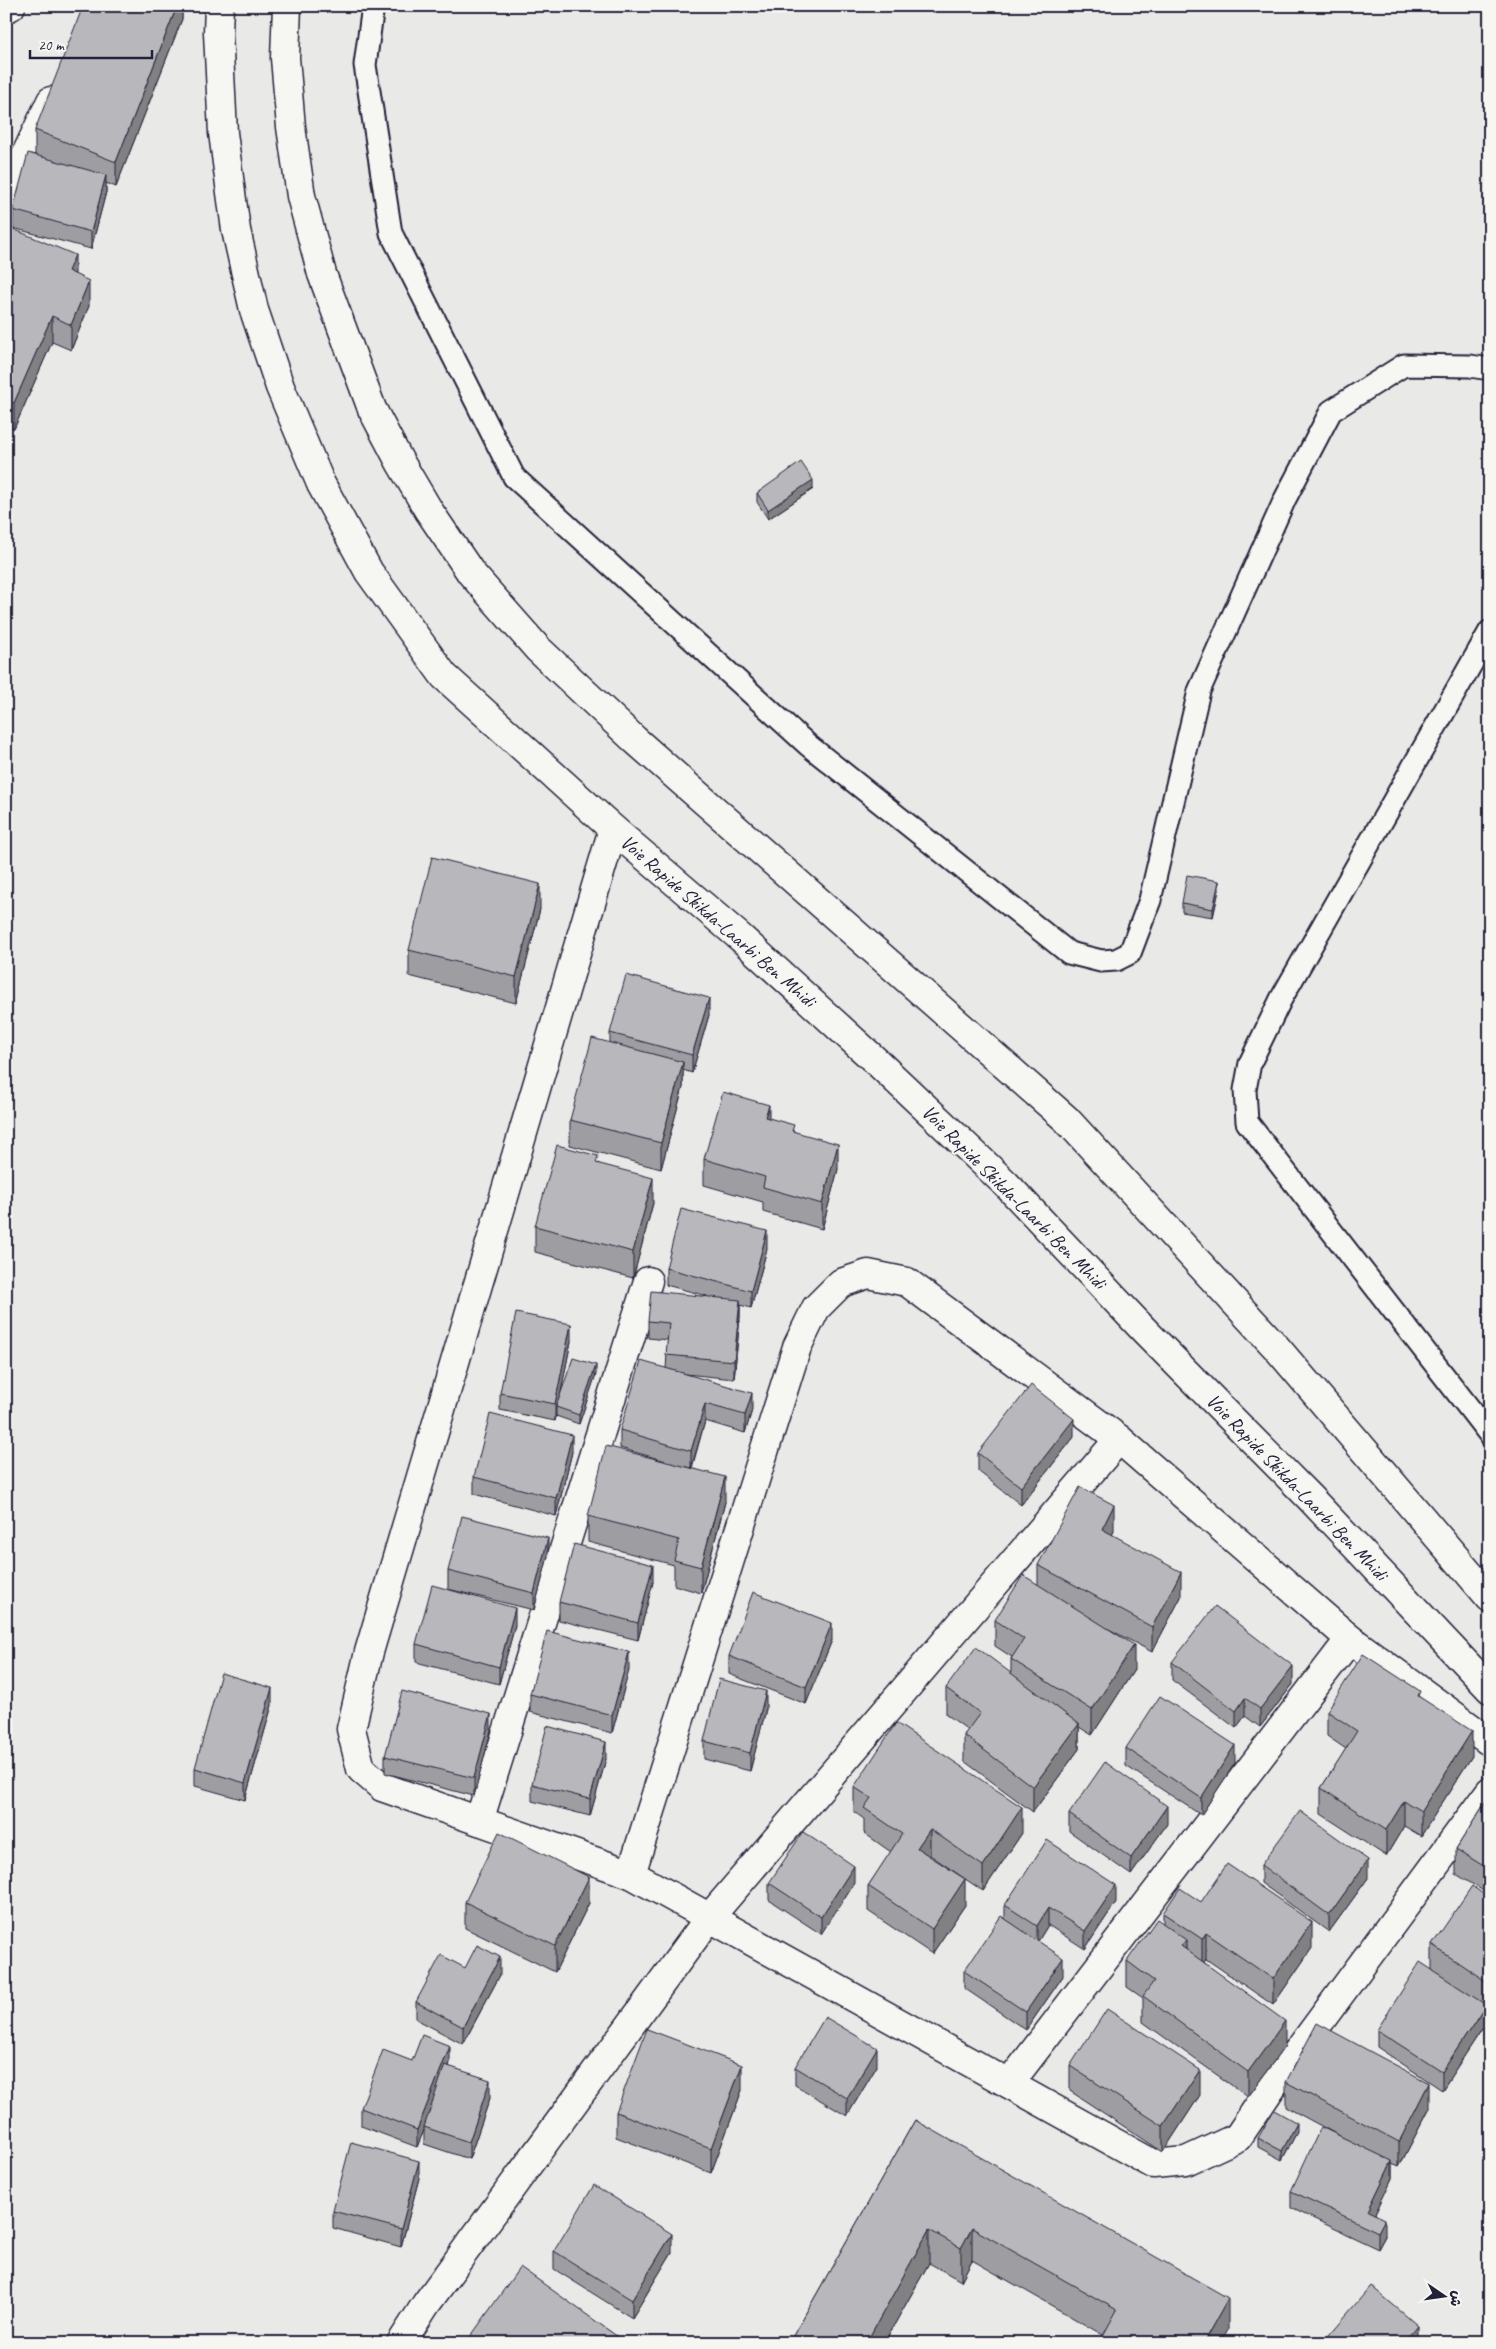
<svg xmlns="http://www.w3.org/2000/svg" width="1496" height="2349" font-family="Caveat,'Playpen Sans Arabic',sans-serif">
<rect width="100%" height="100%" fill="#e9e9e7"/>
<filter id="ink" filterUnits="userSpaceOnUse"><feTurbulence type="fractalNoise" baseFrequency=".02" numOctaves="2"/><feDisplacementMap in="SourceGraphic" scale="10" xChannelSelector="R" yChannelSelector="G"/><feConvolveMatrix kernelMatrix="1 2 1 2 8 2 1 2 1" color-interpolation-filters="sRGB"/></filter>
<g filter="url(#ink)">
<g fill="none" stroke-linecap="round" stroke-linejoin="round">
<!-- lane casing -->
<g stroke="#22223b" stroke-width="25">
<g id="lane">
<polyline points="373,6 365,65 391,233 514,477 808,745 1069,953 1101,961 1116,960 1130,953 1150,900 1199,691 1285,499 1331,411 1404,365 1470,366 1490,369"/>
<polyline points="1490,631 1281,999 1250,1063 1245,1090 1247,1122 1490,1435"/>
</g>
</g>
<!-- street casing -->
<g stroke="#22223b" stroke-width="31">
<g id="street">
<polyline points="6,8 11,6"/>
<polyline points="6,197 51,101"/>
<polyline points="613,829 369,1652 351,1729 361,1769 382,1787 631,1874"/>
<polyline points="1119,1439 907,1282 868,1274 841,1283 816,1308 797,1347 631,1874 1153,2164 1186,2161 1238,2137 1273,2085 1490,1791"/>
<polyline points="479,1821 648,1281"/>
<polyline points="1009,2084 1350,1639"/>
<polyline points="401,2343 426,2304 709,1918 1119,1439 1350,1639 1490,1742"/>
</g>
</g>
<!-- highway casing -->
<g stroke="#22223b" stroke-width="31">
<g id="highway">
<polyline points="219,6 218,33 223,133 236,230 254,310 280,387 321,484 369,572 444,676 613,829 741,938 877,1062 1006,1184 1144,1330 1311,1499 1490,1689"/>
<polyline points="287,6 285,58 291,127 301,196 322,274 372,409 400,462 429,511 471,573 538,649 635,740 1066,1119 1276,1347 1490,1598"/>
</g>
</g>
<!-- lane -->
<use href="#lane" stroke="#f6f6f2" stroke-width="21"/>
<!-- street -->
<use href="#street" stroke="#f6f6f2" stroke-width="28"/>
<!-- highway -->
<use href="#highway" stroke="#f6f6f2" stroke-width="28"/>
</g>
<!-- wall -->
<g fill="#9e9ea2" stroke="#22223b">
<polygon points="177,6 182,6 182,19 116,187 106,183 106,192 91,249 13,228 13,210 35,155 35,130"/>
<polygon points="6,226 75,275 89,306 71,350 52,342 14,429 6,425"/>
<polygon points="813,489 768,519 757,502 757,493"/>
<polygon points="1219,890 1213,917 1182,912 1182,903"/>
<polygon points="540,909 516,1003 409,976 409,950"/>
<polygon points="709,1015 692,1073 683,1070 683,1087 661,1169 570,1145 570,1120 610,1042 610,1033"/>
<polygon points="769,1118 794,1131 838,1169 822,1229 763,1212 763,1202 704,1185 704,1159"/>
<polygon points="598,1163 653,1203 633,1278 535,1252 535,1226"/>
<polygon points="767,1249 751,1308 740,1305 740,1317 734,1379 686,1374 752,1410 745,1433 705,1421 692,1468 725,1502 701,1593 674,1585 674,1565 588,1542 588,1516 670,1462 620,1448 620,1430 666,1368 668,1340 648,1338 648,1321 707,1296 666,1285 666,1268"/>
<polygon points="571,1341 560,1396 596,1374 579,1424 556,1416 556,1415 555,1421 500,1410 500,1393"/>
<polygon points="1074,1437 1021,1505 978,1471 978,1453"/>
<polygon points="572,1452 556,1516 474,1494 474,1477"/>
<polygon points="1114,1531 1112,1535 1181,1597 1152,1652 1107,1628 1134,1670 1092,1735 1079,1727 1079,1749 1033,1812 964,1761 964,1735 968,1730 946,1714 946,1688 1011,1673 1011,1659 1012,1657 995,1646 995,1620 1038,1584 1038,1565"/>
<polygon points="548,1556 534,1610 448,1589 448,1571"/>
<polygon points="653,1582 638,1640 559,1620 559,1602"/>
<polygon points="515,1625 499,1684 416,1662 416,1644"/>
<polygon points="832,1640 806,1704 729,1674 729,1656"/>
<polygon points="1172,1662 1293,1684 1260,1727 1245,1716 1236,1728 1172,1680"/>
<polygon points="629,1670 612,1733 530,1712 530,1694"/>
<polygon points="1420,1697 1472,1756 1421,1836 1404,1826 1386,1856 1321,1814 1321,1788 1346,1749 1327,1736 1327,1711"/>
<polygon points="272,1705 245,1800 195,1786 195,1768"/>
<polygon points="766,1709 750,1771 704,1759 704,1741"/>
<polygon points="491,1731 474,1796 385,1773 385,1756"/>
<polygon points="1126,1748 1235,1763 1201,1815 1126,1766"/>
<polygon points="606,1759 590,1816 532,1801 532,1784"/>
<polygon points="854,1787 1022,1833 983,1891 930,1855 929,1856 965,1905 932,1954 868,1911 868,1886 891,1852 864,1833 864,1819 854,1812"/>
<polygon points="1490,1795 1490,1895 1456,1874 1456,1849"/>
<polygon points="1069,1814 1167,1824 1131,1875 1069,1831"/>
<polygon points="1261,1865 1368,1878 1329,1932 1261,1883"/>
<polygon points="769,1883 854,1883 821,1934 769,1900"/>
<polygon points="1490,1899 1490,2010 1486,2007 1486,2023 1442,2090 1377,2047 1377,2030 1432,1970 1432,1945"/>
<polygon points="465,1902 589,1903 555,1972 465,1928"/>
<polygon points="1116,1902 1085,1949 1048,1925 1038,1941 1063,1976 1026,2030 964,1988 964,1971 1005,1918 1005,1905"/>
<polygon points="1201,1902 1312,1948 1273,2005 1206,1959 1204,1962 1285,2046 1248,2097 1143,2022 1143,1998 1127,1987 1127,1961 1163,1924 1163,1913"/>
<polygon points="465,1968 500,1975 463,2044 416,2019 416,2002"/>
<polygon points="412,2061 450,2063 449,2066 490,2098 469,2159 424,2144 424,2130 417,2147 361,2126 361,2108"/>
<polygon points="877,2066 847,2116 795,2085 795,2067"/>
<polygon points="1070,2066 1200,2095 1163,2152 1070,2091"/>
<polygon points="1286,2082 1429,2109 1399,2167 1392,2164 1392,2178 1375,2214 1385,2236 1378,2249 1291,2208 1291,2191 1349,2141 1286,2107"/>
<polygon points="742,2090 711,2173 616,2137 616,2112"/>
<polygon points="915,2120 1228,2330 1103,2335 972,2260 961,2281 929,2263 884,2343 789,2343"/>
<polygon points="1297,2132 1282,2160 1258,2147 1258,2138"/>
<polygon points="419,2178 401,2247 333,2228 333,2211"/>
<polygon points="554,2251 672,2252 632,2318 554,2269"/>
</g>
<!-- shaded-wall -->
<g fill="#818184" stroke="#22223b">
<polygon points="177,6 182,6 182,19 116,187 116,162"/>
<polygon points="106,175 106,192 91,249 91,232"/>
<polygon points="75,255 75,281 68,271"/>
<polygon points="89,281 89,306 71,350 71,325"/>
<polygon points="52,316 52,342 14,429 14,403"/>
<polygon points="813,480 813,489 768,519 768,510"/>
<polygon points="1219,881 1219,890 1213,917 1213,909"/>
<polygon points="540,884 540,909 516,1003 516,977"/>
<polygon points="709,998 709,1015 692,1073 692,1055"/>
<polygon points="683,1062 683,1087 661,1169 661,1143"/>
<polygon points="769,1105 769,1131 765,1117"/>
<polygon points="838,1144 838,1169 822,1229 822,1204"/>
<polygon points="653,1178 653,1203 633,1278 633,1252"/>
<polygon points="767,1231 767,1249 751,1308 751,1291"/>
<polygon points="740,1300 740,1317 734,1379 734,1361"/>
<polygon points="571,1324 571,1341 558,1407 556,1407 556,1415 555,1421 555,1404"/>
<polygon points="596,1365 596,1374 579,1424 579,1415"/>
<polygon points="752,1393 752,1410 745,1433 745,1415"/>
<polygon points="705,1404 705,1421 691,1469 691,1451"/>
<polygon points="1074,1419 1074,1437 1021,1505 1021,1487"/>
<polygon points="572,1435 572,1452 556,1516 556,1498"/>
<polygon points="725,1477 725,1502 701,1593 701,1567"/>
<polygon points="1114,1505 1114,1531 1102,1555 1102,1529"/>
<polygon points="548,1538 548,1556 534,1610 534,1593"/>
<polygon points="653,1565 653,1582 638,1640 638,1623"/>
<polygon points="1181,1572 1181,1597 1152,1652 1152,1627"/>
<polygon points="515,1608 515,1625 499,1684 499,1667"/>
<polygon points="832,1623 832,1640 806,1704 806,1687"/>
<polygon points="1134,1645 1134,1670 1092,1735 1092,1710"/>
<polygon points="629,1652 629,1670 612,1733 612,1715"/>
<polygon points="1293,1666 1293,1684 1260,1727 1260,1709"/>
<polygon points="272,1688 272,1705 245,1800 245,1783"/>
<polygon points="766,1691 766,1709 750,1771 750,1753"/>
<polygon points="1245,1698 1245,1716 1236,1728 1236,1711"/>
<polygon points="491,1714 491,1731 474,1796 474,1778"/>
<polygon points="1079,1724 1079,1749 1033,1812 1033,1787"/>
<polygon points="1472,1731 1472,1756 1421,1836 1421,1811"/>
<polygon points="606,1742 606,1759 590,1816 590,1799"/>
<polygon points="1235,1745 1235,1763 1201,1815 1201,1798"/>
<polygon points="1404,1801 1404,1826 1386,1856 1386,1830"/>
<polygon points="1167,1806 1167,1824 1131,1875 1131,1858"/>
<polygon points="1022,1807 1022,1833 983,1891 983,1866"/>
<polygon points="930,1829 930,1855 917,1873 917,1848"/>
<polygon points="1368,1860 1368,1878 1329,1932 1329,1915"/>
<polygon points="854,1866 854,1883 821,1934 821,1917"/>
<polygon points="589,1877 589,1903 555,1972 555,1946"/>
<polygon points="965,1879 965,1905 932,1954 932,1929"/>
<polygon points="1116,1885 1116,1902 1085,1949 1085,1931"/>
<polygon points="1048,1908 1048,1925 1037,1943 1037,1926"/>
<polygon points="1312,1922 1312,1948 1273,2005 1273,1979"/>
<polygon points="1206,1933 1206,1959 1202,1965 1202,1939"/>
<polygon points="1186,1940 1186,1965 1181,1946"/>
<polygon points="500,1957 500,1975 463,2044 463,2027"/>
<polygon points="1063,1958 1063,1976 1026,2030 1026,2012"/>
<polygon points="1486,2005 1486,2023 1442,2090 1442,2072"/>
<polygon points="1285,2021 1285,2046 1248,2097 1248,2072"/>
<polygon points="450,2046 450,2063 425,2127 424,2127 424,2130 417,2147 417,2130"/>
<polygon points="877,2048 877,2066 847,2116 847,2098"/>
<polygon points="742,2065 742,2090 711,2173 711,2148"/>
<polygon points="1200,2070 1200,2095 1163,2152 1163,2126"/>
<polygon points="490,2080 490,2098 469,2159 469,2142"/>
<polygon points="1429,2083 1429,2109 1399,2167 1399,2142"/>
<polygon points="1297,2123 1297,2132 1282,2160 1282,2151"/>
<polygon points="419,2161 419,2178 401,2247 401,2229"/>
<polygon points="1392,2161 1392,2178 1369,2227 1368,2211"/>
<polygon points="1385,2219 1385,2236 1378,2249 1378,2232"/>
<polygon points="972,2228 972,2260 961,2281 961,2248"/>
<polygon points="929,2230 929,2263 884,2343 866,2343"/>
<polygon points="672,2234 672,2252 632,2318 632,2300"/>
<polygon points="1228,2298 1228,2330 1221,2343 1203,2343"/>
<polygon points="1418,2326 1418,2343 1404,2343"/>
<polygon points="618,2337 618,2343 614,2343"/>
</g>
<!-- building -->
<g fill="#b8b8bc" stroke="#22223b">
<polygon points="83,6 177,6 116,162 35,130"/>
<polygon points="28,153 106,175 91,232 13,210"/>
<polygon points="6,226 75,255 68,271 89,281 71,325 52,316 14,403 6,400"/>
<polygon points="801,462 813,480 768,510 757,493"/>
<polygon points="432,857 540,884 516,977 409,950"/>
<polygon points="1187,875 1219,881 1213,909 1182,903"/>
<polygon points="626,975 709,998 692,1055 610,1033"/>
<polygon points="592,1038 683,1062 661,1143 570,1120"/>
<polygon points="723,1092 769,1105 765,1117 794,1125 792,1131 838,1144 822,1204 763,1187 765,1177 704,1159"/>
<polygon points="557,1145 598,1156 596,1163 653,1178 633,1252 535,1226"/>
<polygon points="681,1209 767,1231 751,1291 666,1268"/>
<polygon points="651,1291 740,1300 734,1361 666,1355 669,1323 648,1321"/>
<polygon points="516,1313 571,1324 555,1404 500,1393"/>
<polygon points="573,1358 596,1365 579,1415 556,1407"/>
<polygon points="641,1361 752,1393 745,1415 705,1404 691,1451 620,1430"/>
<polygon points="1031,1385 1074,1419 1021,1487 978,1453"/>
<polygon points="490,1414 572,1435 556,1498 474,1477"/>
<polygon points="606,1446 725,1477 701,1567 674,1560 679,1540 588,1516"/>
<polygon points="1080,1487 1114,1505 1102,1529 1181,1572 1152,1627 1038,1565"/>
<polygon points="462,1516 548,1538 534,1593 448,1571"/>
<polygon points="574,1544 653,1565 638,1623 559,1602"/>
<polygon points="1023,1575 1134,1645 1092,1710 1011,1659 1024,1639 995,1620"/>
<polygon points="432,1585 515,1608 499,1667 416,1644"/>
<polygon points="753,1592 832,1623 806,1687 729,1656"/>
<polygon points="1215,1606 1293,1666 1260,1709 1245,1698 1236,1711 1172,1662"/>
<polygon points="547,1631 629,1652 612,1715 530,1694"/>
<polygon points="976,1647 1079,1724 1033,1787 964,1735 980,1713 946,1688"/>
<polygon points="1363,1654 1420,1691 1418,1696 1472,1731 1421,1811 1404,1801 1386,1830 1321,1788 1357,1731 1327,1711"/>
<polygon points="221,1673 272,1688 245,1783 195,1768"/>
<polygon points="719,1679 766,1691 750,1753 704,1741"/>
<polygon points="402,1691 491,1714 474,1778 385,1756"/>
<polygon points="1160,1696 1235,1745 1201,1798 1126,1748"/>
<polygon points="896,1723 1022,1807 983,1866 930,1829 917,1848 965,1879 932,1929 868,1886 902,1834 864,1808 871,1798 854,1787"/>
<polygon points="547,1726 606,1742 590,1799 532,1784"/>
<polygon points="1105,1762 1167,1806 1131,1858 1069,1814"/>
<polygon points="1490,1795 1490,1870 1456,1849"/>
<polygon points="1300,1811 1368,1860 1329,1915 1261,1865"/>
<polygon points="499,1832 589,1877 555,1946 465,1902"/>
<polygon points="803,1832 854,1866 821,1917 769,1883"/>
<polygon points="1047,1840 1116,1885 1085,1931 1048,1908 1037,1926 1005,1905"/>
<polygon points="1227,1864 1312,1922 1273,1979 1206,1933 1202,1939 1163,1913 1180,1888 1201,1902"/>
<polygon points="1472,1886 1490,1899 1490,1984 1432,1945"/>
<polygon points="1001,1916 1063,1958 1026,2012 964,1971"/>
<polygon points="1157,1919 1186,1940 1181,1946 1285,2021 1248,2072 1143,1996 1154,1981 1127,1961"/>
<polygon points="477,1945 500,1957 463,2027 416,2002 441,1955 465,1968"/>
<polygon points="1420,1962 1486,2005 1442,2072 1377,2030"/>
<polygon points="1107,2009 1200,2070 1163,2126 1070,2066"/>
<polygon points="825,2017 877,2048 847,2098 795,2067"/>
<polygon points="1317,2023 1429,2083 1399,2142 1286,2082"/>
<polygon points="647,2029 742,2065 711,2148 616,2112"/>
<polygon points="422,2035 450,2046 417,2130 361,2108 383,2050 412,2061"/>
<polygon points="445,2065 490,2080 469,2142 424,2127"/>
<polygon points="1274,2110 1297,2123 1282,2151 1258,2138"/>
<polygon points="915,2120 1228,2298 1203,2343 1099,2343 1117,2310 972,2228 961,2248 929,2230 866,2343 789,2343"/>
<polygon points="1321,2127 1392,2161 1368,2211 1385,2219 1378,2232 1291,2191"/>
<polygon points="351,2142 419,2161 401,2229 333,2211"/>
<polygon points="594,2185 672,2234 632,2300 554,2251"/>
<polygon points="520,2267 618,2337 614,2343 466,2343"/>
<polygon points="1371,2286 1418,2326 1404,2343 1327,2343 1324,2341"/>
</g>
</g>
<g text-anchor="middle" dominant-baseline="central" stroke-width="4.5" stroke-linejoin="round" paint-order="stroke">
<!-- street labels -->
<g font-size="20" fill="#22223b" stroke="#f6f6f2">
<text transform="translate(718 921) rotate(41)">Voie Rapide Skikda-Laarbi Ben Mhidi</text>
<text transform="translate(1014 1197) rotate(45)">Voie Rapide Skikda-Laarbi Ben Mhidi</text>
<text transform="translate(1297 1487) rotate(46)">Voie Rapide Skikda-Laarbi Ben Mhidi</text>
</g>
</g>
<!-- margin -->
<rect width="1496" height="2349" fill="none" stroke="#f6f6f2" stroke-width="25"/>
<rect x="12" y="12" width="1471" height="2324" fill="none" stroke="#22223b" stroke-width="2" filter="url(#ink)"/>
<!-- north arrow -->
<g transform="translate(1444 2296) rotate(103)" stroke="#f6f6f2" stroke-width="4" paint-order="stroke">
<path d="M0-4L9 19L0 12L-9 19Z" fill="#22223b"/>
<text y="-8" font-size="14" font-weight="bold" text-anchor="middle" fill="#22223b">ش</text>
</g>
<!-- scale -->
<path d="M30 50v8h122v-8" fill="none" stroke="#22223b" stroke-width="2.5"/>
<text x="38" y="50" font-size="15" fill="#22223b" stroke="#f6f6f2" stroke-width="4" paint-order="stroke">20 m</text>
</svg>
